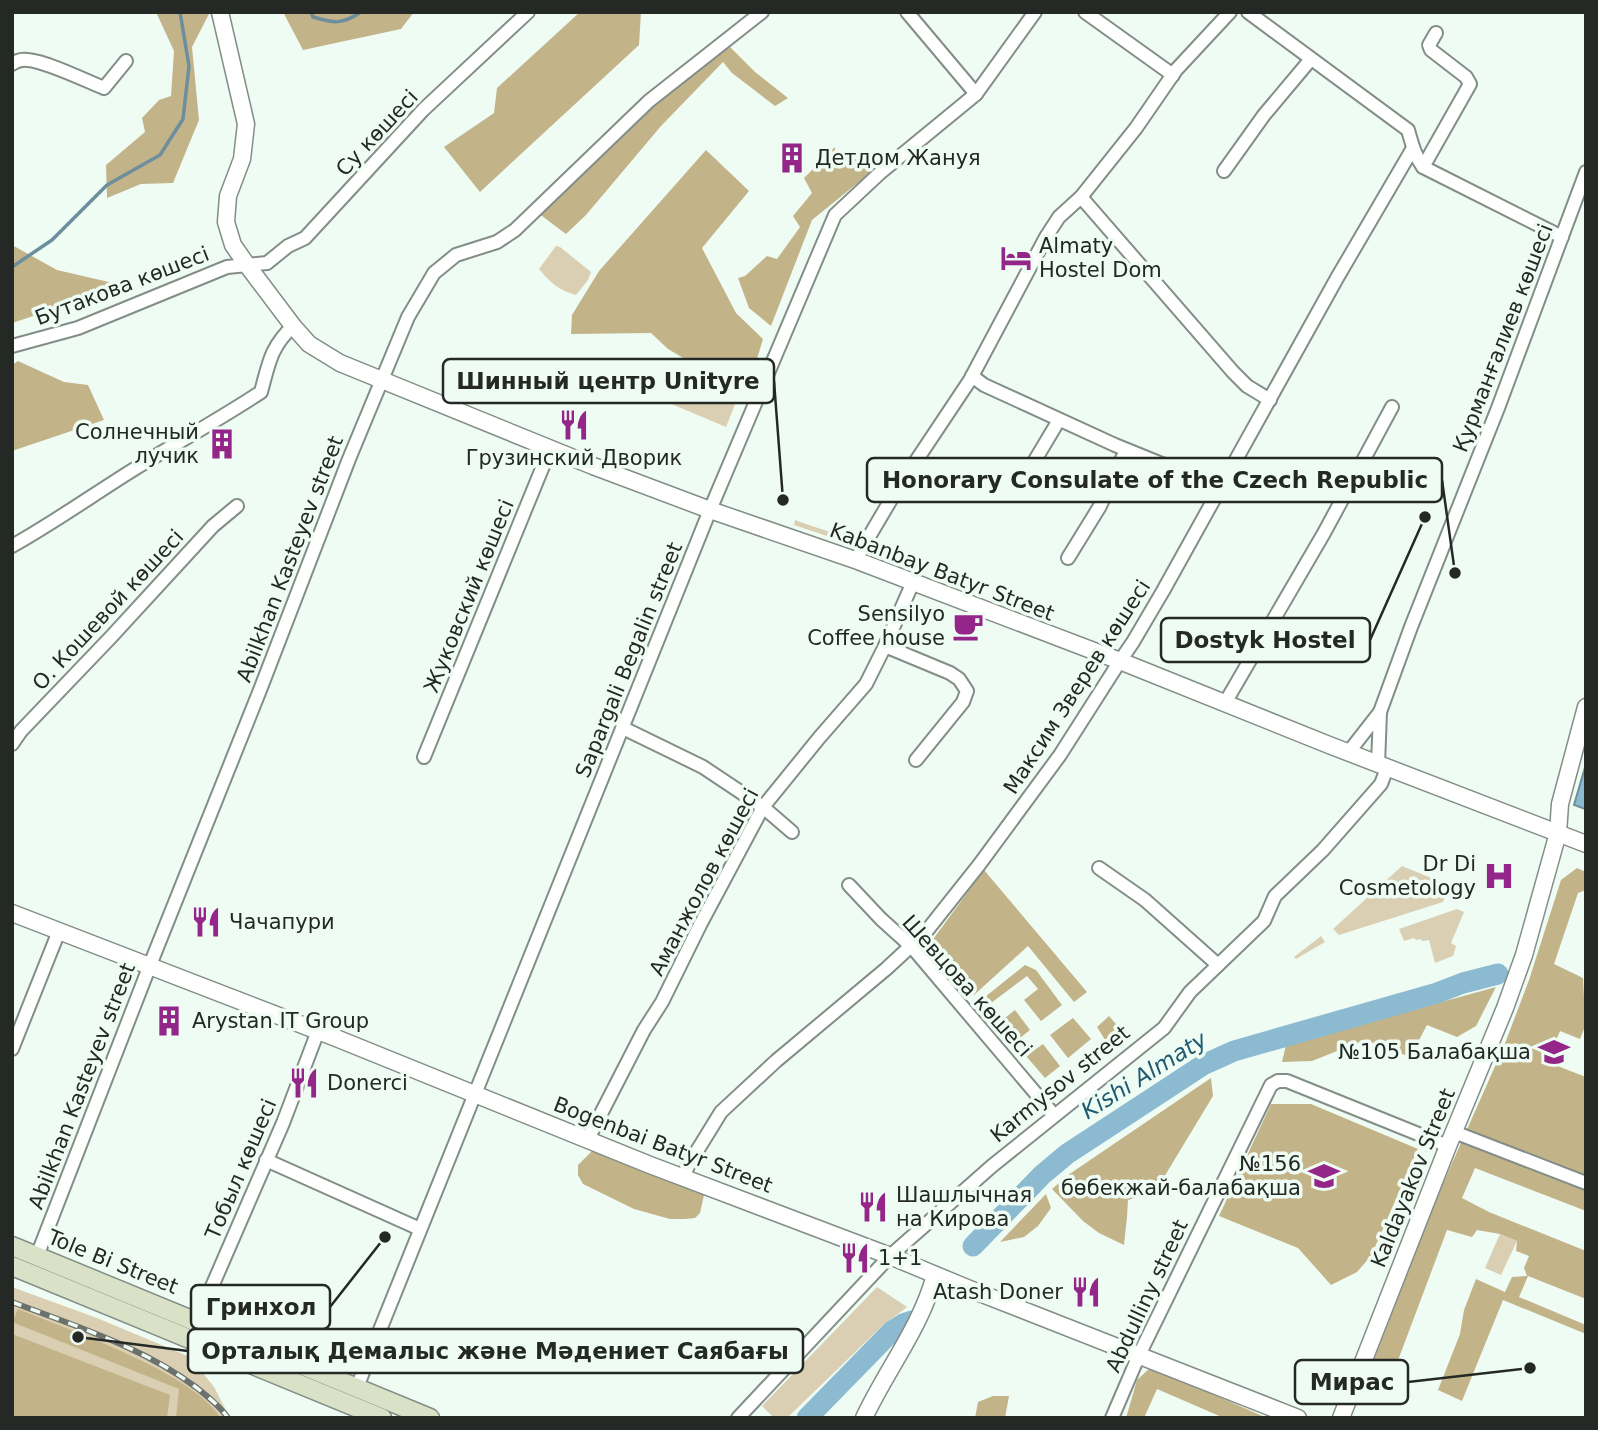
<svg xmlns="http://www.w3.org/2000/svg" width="1598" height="1430" font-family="'DejaVu Sans',sans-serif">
<rect width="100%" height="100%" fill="#effcf4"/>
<!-- green -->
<g fill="#dacfb2">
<path d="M556 246 560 247 591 272 588 280 576 295C558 290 551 283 539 269Z"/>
<polygon points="676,367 739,394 726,427 662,400"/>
<polygon points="795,520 800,522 848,538 845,542 794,525"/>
<polygon points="1402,866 1451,886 1443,902 1339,935 1333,929"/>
<polygon points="1457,909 1464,912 1451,943 1456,946 1453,956 1435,963 1429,940 1422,941 1421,939 1416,940 1414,938 1404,941 1399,929"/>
<polygon points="1321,936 1325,942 1296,959 1294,957"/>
<polygon points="1500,1234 1517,1241 1501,1275 1485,1268"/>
<polygon points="12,1287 97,1318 190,1357 214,1387 230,1418 12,1418"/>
<polygon points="877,1287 907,1307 882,1326 787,1418 774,1418 762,1406"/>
</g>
<!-- forest -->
<g fill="#c3b389">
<polygon points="156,12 210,12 192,47 199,120 173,183 141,184 107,198 106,165 145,132 142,118 159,100 171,96 174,51"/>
<polygon points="283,12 414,12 401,29 303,50"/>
<polygon points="580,12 641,12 639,45 480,192 444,147 494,113 497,88"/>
<polygon points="727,44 755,72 788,98 775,106 732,73 723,62 661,126 586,215 566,234 538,213 639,117"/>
<polygon points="835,147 835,161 853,157 870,173 812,220 771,326 749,308 738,278 745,276 767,256 777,259 800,227 793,216 812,193 804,178"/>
<polygon points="706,150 749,191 702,248 736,313 763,339 746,395 668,349 651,333 571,334 572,315 599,271"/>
<polygon points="12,245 57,270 126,286 12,323"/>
<polygon points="18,361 64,382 88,385 104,420 12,451 12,365"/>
<polygon points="1577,868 1586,872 1586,890 1578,893 1554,964 1583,978 1584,997 1586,994 1586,1024 1580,1039 1560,1031 1551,1052 1542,1060 1586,1077 1586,1211 1475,1168 1462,1198 1489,1212 1586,1251 1586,1299 1528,1276 1519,1297 1586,1325 1586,1334 1503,1300 1462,1401 1438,1390 1460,1334 1464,1310 1476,1279 1505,1292 1512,1277 1527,1276 1524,1268 1529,1256 1516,1251 1517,1241 1500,1234 1477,1230 1472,1237 1447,1230 1394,1371 1371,1367 1441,1188 1504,1046 1529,980 1561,880"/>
<polygon points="984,870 1087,992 1074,1002 1028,946 974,995 928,946"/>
<polygon points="1025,965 1036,970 1062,1005 1041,1021 1024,1000 1038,989 1027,976 983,1009 980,1001"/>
<polygon points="1496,987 1476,1026 1457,1037 1427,1025 1410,1057 1365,1040 1312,1061 1282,1062 1286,1045"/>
<polygon points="1015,1010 1030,1030 1015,1042 996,1025"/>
<polygon points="1109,1016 1122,1031 1107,1043 1097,1027"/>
<polygon points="1073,1018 1091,1039 1068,1058 1050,1035"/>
<polygon points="1043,1044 1060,1066 1045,1078 1026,1056"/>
<polygon points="1211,1078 1213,1096 1155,1192 1128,1200 1127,1217 1124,1245 1099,1233 1083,1221 1052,1189 1071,1173"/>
<polygon points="1271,1104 1311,1104 1418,1149 1371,1256 1357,1272 1331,1285 1298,1248 1219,1216"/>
<polygon points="607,1149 634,1168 701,1190 704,1195 700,1213 695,1218 685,1219 670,1219 634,1209 583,1184 578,1175 578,1165 592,1151"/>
<polygon points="1046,1194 1051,1208 1038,1226 1024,1237 1000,1242"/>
<path d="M18 1309C69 1330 192 1372 221 1418H176L179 1389 12 1322Z"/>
<polygon points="12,1334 170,1395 167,1418 12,1418"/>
<polygon points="1151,1367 1267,1418 1224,1418 1157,1389 1144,1418 1126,1418 1137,1380"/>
<polygon points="993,1396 1009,1396 1005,1418 975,1418 978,1402"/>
</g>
<!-- water -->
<polygon fill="#8cbad0" stroke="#6d8e9d" stroke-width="2" points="1586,764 1586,805 1585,809 1574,805"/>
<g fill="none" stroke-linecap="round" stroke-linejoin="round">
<!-- stream -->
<g stroke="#6d8e9d" stroke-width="3.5">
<path d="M311 12 313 17C333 23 342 25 361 12"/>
<polyline points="12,267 52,240 107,185 160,155 183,119 189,66 180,12"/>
</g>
<!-- river -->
<g stroke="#8cbad0" stroke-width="21">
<polyline points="973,1246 1042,1175 1067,1154 1203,1065 1234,1051 1437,993 1463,983 1498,974"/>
<polyline points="807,1418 892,1331 903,1324 912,1321"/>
</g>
<!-- minor casing -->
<g stroke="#828e87" stroke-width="16">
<g id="minor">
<polyline points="907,12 976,94"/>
<polyline points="1085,12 1173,75"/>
<path d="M1248 12 1408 130C1412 144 1415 156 1423 167L1562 237"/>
<path d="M12 64C17 60 22 59 28 60 48 62 84 80 104 88L126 61"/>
<polyline points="1423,167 1470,84 1466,77 1431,50 1429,45 1436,33"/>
<polyline points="1224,171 1264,115 1311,59"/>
<polyline points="1081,197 1233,372 1247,386 1270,400"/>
<polyline points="12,346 78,328 227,267 267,263 288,246 305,238 423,110 528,12"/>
<polyline points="972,376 984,385 1115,445 1221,488"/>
<polyline points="1022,482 1059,420"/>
<path d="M12 546C55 522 94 494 136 468 178 442 220 419 261 392 269 363 270 348 293 326"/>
<polyline points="1068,558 1100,506 1126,450"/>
<polyline points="858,561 860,552 896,491 970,380 1046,237 1059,217 1081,197 1136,128 1176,70 1230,12"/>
<polyline points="885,646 950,673 959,679 967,691 963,702 916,760"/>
<polyline points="1225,703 1324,533 1392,407"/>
<polyline points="1380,712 1411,627 1498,408 1586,172"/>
<polyline points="623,728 703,767 763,807 792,832"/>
<polyline points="12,744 21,731 111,637 213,526 237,506"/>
<polyline points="1348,753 1380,712 1378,765"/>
<polyline points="424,757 550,449"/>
<polyline points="1099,868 1145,900 1218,965"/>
<polyline points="849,885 881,919 912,947 1054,1115"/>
<polyline points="12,1049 59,931"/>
<polyline points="1454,1132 1586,1183"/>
<polyline points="588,1139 644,1030 662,1002 700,925 763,807 819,738 866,684 885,646 913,582"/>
<polyline points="266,1160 420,1229"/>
<polyline points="683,1177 689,1164 721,1112 776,1061 886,969 925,933 979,865 1060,755 1120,661 1133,642 1163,591 1337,278 1413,148"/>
<polyline points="37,1256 150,965 260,690 349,459 408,317 434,273 456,255 497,242 515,230 649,101 762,12"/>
<polyline points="197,1321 283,1123 318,1031"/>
<polyline points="357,1387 710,510 835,215 881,172 976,94 1035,12"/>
<polyline points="738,1418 890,1256 992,1166 1164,1028 1190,992 1264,921 1275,896 1323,850 1381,784 1387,768"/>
<polyline points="1112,1418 1139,1355 1271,1085 1278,1081 1287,1081 1448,1146"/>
</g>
</g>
<!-- tertiary casing -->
<g stroke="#828e87" stroke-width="19">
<g id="tertiary">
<polyline points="220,12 246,124 242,159 228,196 226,222 233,245 247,265 293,326 309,344 340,363 593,466 710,510 858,561 1120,661 1329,745 1586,844"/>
<polyline points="12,913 336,1038 650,1165 890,1256 967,1288 1298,1418"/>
<path d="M864 1418C887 1369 921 1327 935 1275"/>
<polyline points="1341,1418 1448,1146 1505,1008 1524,955 1558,833 1560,804 1586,707"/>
</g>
</g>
<!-- secondary casing -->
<g stroke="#828e87" stroke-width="21">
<g id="secondary">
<polyline points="12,1246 430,1418"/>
<polyline points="12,1266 382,1418"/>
</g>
</g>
<!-- minor -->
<use href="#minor" stroke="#fff" stroke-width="12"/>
<!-- tertiary -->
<use href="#tertiary" stroke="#fff" stroke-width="16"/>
<!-- secondary -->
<use href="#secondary" stroke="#d9e1c7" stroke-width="18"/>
<!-- rail casing -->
<g stroke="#6b726e" stroke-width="6">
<path id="rail" d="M12 1302C75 1326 143 1347 197 1388 208 1397 220 1406 228 1418"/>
</g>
<!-- rail -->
<use href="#rail" stroke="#effcf4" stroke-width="3.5" stroke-dasharray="10" stroke-linecap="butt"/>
</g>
<!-- icons -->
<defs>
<g id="building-bare" transform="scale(2.415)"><path d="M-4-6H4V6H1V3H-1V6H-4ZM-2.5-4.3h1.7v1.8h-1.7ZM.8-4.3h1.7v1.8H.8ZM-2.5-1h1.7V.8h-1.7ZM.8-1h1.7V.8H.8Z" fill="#932688" stroke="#effcf4" stroke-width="2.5" paint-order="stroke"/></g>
<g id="hotel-bare" transform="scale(2.415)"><path d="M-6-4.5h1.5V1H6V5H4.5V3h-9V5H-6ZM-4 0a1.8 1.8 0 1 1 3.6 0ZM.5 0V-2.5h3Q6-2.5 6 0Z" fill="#932688" stroke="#effcf4" stroke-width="2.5" paint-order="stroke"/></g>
<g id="restaurant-bare" transform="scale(2.415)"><path d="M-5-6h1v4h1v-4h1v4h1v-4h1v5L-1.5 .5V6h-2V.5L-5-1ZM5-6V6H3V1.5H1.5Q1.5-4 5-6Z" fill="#932688" stroke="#effcf4" stroke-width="2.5" paint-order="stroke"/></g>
<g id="cafe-bare" transform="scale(2.415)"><path d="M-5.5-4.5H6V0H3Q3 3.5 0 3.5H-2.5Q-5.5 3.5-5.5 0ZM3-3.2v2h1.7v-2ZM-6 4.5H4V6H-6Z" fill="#932688" stroke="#effcf4" stroke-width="2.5" paint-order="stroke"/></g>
<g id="hospital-bare" transform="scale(2.415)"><path d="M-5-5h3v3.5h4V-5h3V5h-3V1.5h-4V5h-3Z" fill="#932688" stroke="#effcf4" stroke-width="2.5" paint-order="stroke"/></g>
<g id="school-bare" transform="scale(2.415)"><path d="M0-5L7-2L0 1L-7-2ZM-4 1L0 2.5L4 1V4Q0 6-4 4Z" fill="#932688" stroke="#effcf4" stroke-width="2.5" paint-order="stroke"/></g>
</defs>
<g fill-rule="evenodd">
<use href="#building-bare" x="792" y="158"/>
<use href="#hotel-bare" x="1016" y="258"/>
<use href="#restaurant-bare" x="574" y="425"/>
<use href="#building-bare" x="222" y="444"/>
<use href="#cafe-bare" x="968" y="626"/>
<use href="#hospital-bare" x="1499" y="876"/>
<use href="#restaurant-bare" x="206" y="922"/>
<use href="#building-bare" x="169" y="1021"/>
<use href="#school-bare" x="1554" y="1052"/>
<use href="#restaurant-bare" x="304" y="1083"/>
<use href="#school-bare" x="1324" y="1176"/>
<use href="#restaurant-bare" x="873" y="1207"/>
<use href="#restaurant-bare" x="855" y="1258"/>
<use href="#restaurant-bare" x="1086" y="1292"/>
</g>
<g text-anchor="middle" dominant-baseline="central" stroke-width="7" stroke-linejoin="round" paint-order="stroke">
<!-- street labels -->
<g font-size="21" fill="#252926" stroke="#effcf4">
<text transform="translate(377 133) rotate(-47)">Су көшесі</text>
<text transform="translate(122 286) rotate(-21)">Бутакова көшесі</text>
<text transform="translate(1503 338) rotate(-69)">Қурманғалиев көшесі</text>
<text transform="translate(290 559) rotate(-69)">Abilkhan Kasteyev street</text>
<text transform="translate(942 572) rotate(21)">Kabanbay Batyr Street</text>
<text transform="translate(469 596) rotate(-68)">Жуковский көшесі</text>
<text transform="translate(108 610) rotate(-47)">О. Кошевой көшесі</text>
<text transform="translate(629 660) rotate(-68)">Sapargali Begalin street</text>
<text transform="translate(1077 687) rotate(-57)">Максим Зверев көшесі</text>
<text transform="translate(704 882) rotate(-62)">Аманжолов көшесі</text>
<text transform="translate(967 986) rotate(48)">Шевцова көшесі</text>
<text transform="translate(1060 1084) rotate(-39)">Karmysov street</text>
<text transform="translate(82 1086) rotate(-69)">Abilkhan Kasteyev street</text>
<text transform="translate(663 1145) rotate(21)">Bogenbai Batyr Street</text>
<text transform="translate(241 1169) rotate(-67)">Тобыл көшесі</text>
<text transform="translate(1413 1178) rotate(-68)">Kaldayakov Street</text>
<text transform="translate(113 1262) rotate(22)">Tole Bi Street</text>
<text transform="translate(1147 1296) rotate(-65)">Abdulliny street</text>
</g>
<!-- poi labels -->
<g font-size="21" fill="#252926" stroke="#effcf4" text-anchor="start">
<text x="815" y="158">Детдом Жануя</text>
<text x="1039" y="246">Almaty<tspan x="1039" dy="24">Hostel Dom</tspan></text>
<text x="199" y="432" text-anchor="end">Солнечный<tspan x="199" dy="24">лучик</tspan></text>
<text x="574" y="458" text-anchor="middle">Грузинский Дворик</text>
<text x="945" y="614" text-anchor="end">Sensilyo<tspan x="945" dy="24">Coffee house</tspan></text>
<text x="1476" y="864" text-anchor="end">Dr Di<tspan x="1476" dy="24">Cosmetology</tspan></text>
<text x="229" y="922">Чачапури</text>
<text x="192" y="1021">Arystan IT Group</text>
<text x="1531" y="1052" text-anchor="end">№105 Балабақша</text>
<text x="327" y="1083">Donerci</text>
<text x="1301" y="1164" text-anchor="end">№156<tspan x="1301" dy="24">бөбекжай-балабақша</tspan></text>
<text x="896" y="1195">Шашлычная<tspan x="896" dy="24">на Кирова</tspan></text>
<text x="878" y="1258">1+1</text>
<text x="1063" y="1292" text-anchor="end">Atash Doner</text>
</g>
<!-- water labels -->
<g font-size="23" font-style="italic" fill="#205b73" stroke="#effcf4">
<text transform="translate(1144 1075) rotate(-32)">Kіshі Almaty</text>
</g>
</g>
<!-- callouts -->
<path fill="none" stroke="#252926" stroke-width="2.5" d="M783 500L774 381M1455 573L1442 480M1425 517L1370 640M385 1237L330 1307M78 1337L188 1351M1530 1368L1408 1382"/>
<g fill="#252926" stroke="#effcf4" stroke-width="2.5">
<circle cx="783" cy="500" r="7"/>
<circle cx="1455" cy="573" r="7"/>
<circle cx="1425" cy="517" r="7"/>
<circle cx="385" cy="1237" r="7"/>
<circle cx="78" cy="1337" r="7"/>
<circle cx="1530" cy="1368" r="7"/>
</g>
<g fill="#effcf4" stroke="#252926" stroke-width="2.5">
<rect x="443" y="359" width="331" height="44" rx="7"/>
<rect x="867" y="458" width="575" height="44" rx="7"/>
<rect x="1161" y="618" width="209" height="44" rx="7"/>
<rect x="191" y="1285" width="139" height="44" rx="7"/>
<rect x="188" y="1329" width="615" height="44" rx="7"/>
<rect x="1295" y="1360" width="113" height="44" rx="7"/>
</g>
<g font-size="23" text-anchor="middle" font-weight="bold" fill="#252926">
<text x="608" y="389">Шинный центр Unityre</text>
<text x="1155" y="488">Honorary Consulate of the Czech Republic</text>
<text x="1265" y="648">Dostyk Hostel</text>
<text x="261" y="1315">Гринхол</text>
<text x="495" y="1359">Орталық Демалыс және Мәдениет Саябағы</text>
<text x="1352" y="1390">Мирас</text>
</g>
<!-- border -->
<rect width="1598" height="1430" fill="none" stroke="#252926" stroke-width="28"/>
</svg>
